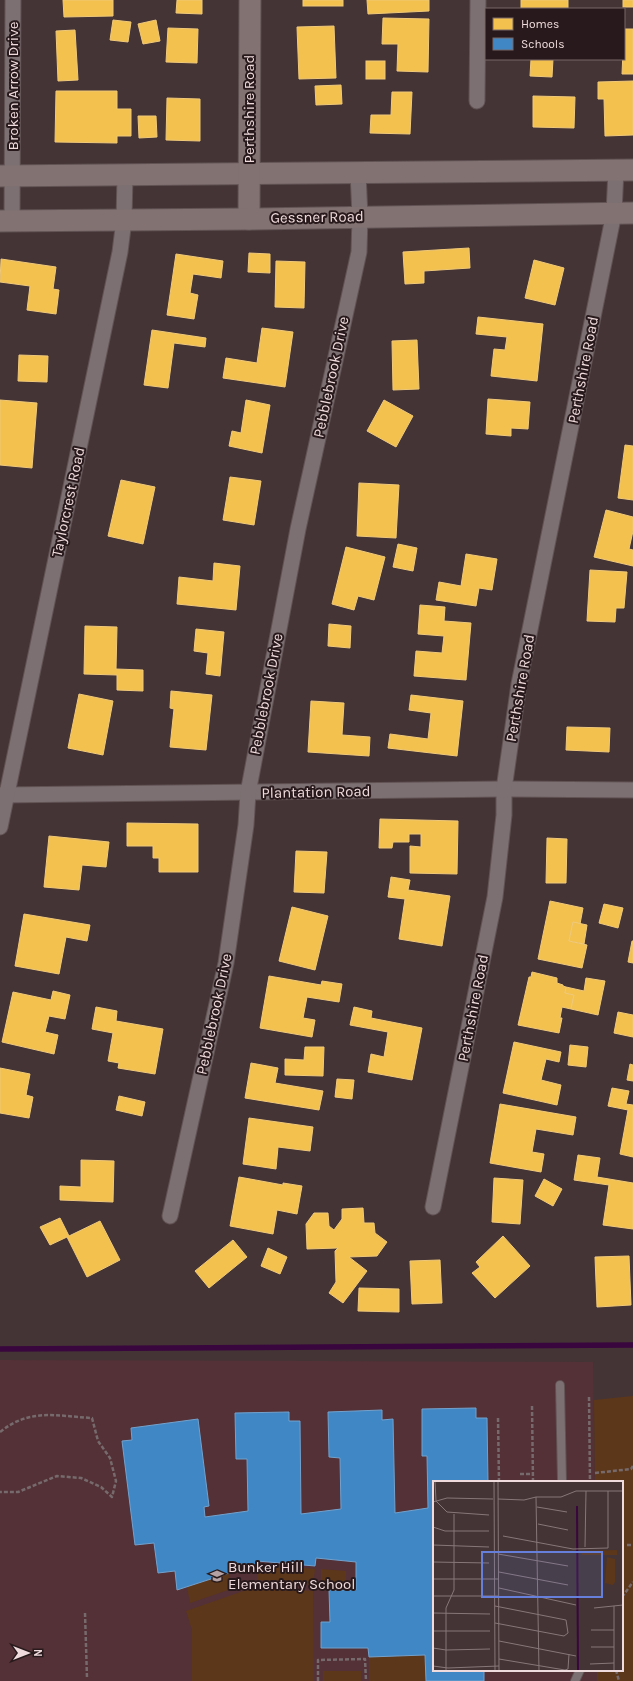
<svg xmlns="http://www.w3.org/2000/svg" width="633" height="1681" font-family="Karla,sans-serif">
<rect width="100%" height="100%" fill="#443436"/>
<!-- built -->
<polygon fill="#533136" points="0,1360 593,1362 595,1482 434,1482 434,1670 597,1670 597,1681 0,1681"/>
<!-- green -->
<g fill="#5d3719">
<polygon points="633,1396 633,1681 597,1681 597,1670 622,1670 622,1482 595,1482 594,1400"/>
<polygon points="258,1564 315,1569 313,1585 257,1580"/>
<polygon points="321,1569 346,1571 346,1583 321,1584"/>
<polygon points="229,1573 231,1589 190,1603 187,1587"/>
<polygon points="255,1587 313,1591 314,1681 192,1681 192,1630 186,1611"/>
<polygon points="425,1655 426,1681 369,1681 369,1657"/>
<rect x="323" y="1671" width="38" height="10"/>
</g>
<!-- homes -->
<g fill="#f2c14e" stroke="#f1c979">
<polygon points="63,0 113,0 113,16 64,17"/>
<polygon points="177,0 202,0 202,14 176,13"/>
<rect x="303" y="0" width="40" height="6"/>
<polygon points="367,0 429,0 429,11 368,14"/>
<rect x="521" y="0" width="47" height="9"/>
<rect x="623" y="0" width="10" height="7"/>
<polygon points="383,18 429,19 428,72 397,71 398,44 382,44"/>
<polygon points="113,20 131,22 128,42 110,40"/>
<polygon points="156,20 160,41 143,44 138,24"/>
<polygon points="334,26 336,78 299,79 297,27"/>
<polygon points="168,28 198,29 197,63 166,62"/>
<polygon points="624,29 633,29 633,74 622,74"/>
<polygon points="75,30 78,80 58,81 56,31"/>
<polygon points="531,59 553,59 552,77 530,76"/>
<rect x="366" y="61" width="19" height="18"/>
<polygon points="633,81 633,135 605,136 604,99 598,99 598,82"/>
<polygon points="341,85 342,104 316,105 315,86"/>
<polygon points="56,91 117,91 117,109 131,109 131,136 117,136 117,143 55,142"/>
<polygon points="392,92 412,92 410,134 370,133 371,115 391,115"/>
<polygon points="533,96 575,97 574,128 533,127"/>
<polygon points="167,98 200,99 200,141 166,140"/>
<polygon points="138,116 156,116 157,137 139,138"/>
<polygon points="469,248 470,268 424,271 424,283 405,284 403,252"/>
<polygon points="249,253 270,254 270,273 248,272"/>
<polygon points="176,254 223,261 221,278 193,274 190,293 198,295 194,319 167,315"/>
<polygon points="1,259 56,267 53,289 59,290 56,314 27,310 30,286 0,282"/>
<polygon points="534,260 564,268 555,305 525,298"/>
<polygon points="276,261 305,262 304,308 275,307"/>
<polygon points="478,317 543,324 537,381 491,376 494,349 505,350 507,337 476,334"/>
<polygon points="262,328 293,332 285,387 223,378 226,358 257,363"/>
<polygon points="152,330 206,338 205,347 174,343 168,388 144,385"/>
<polygon points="417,340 419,389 393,390 392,341"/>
<polygon points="19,355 48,356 47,382 18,381"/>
<polygon points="488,399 530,402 528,429 511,428 511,436 486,434"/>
<polygon points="0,400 37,403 32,468 0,465"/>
<polygon points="246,400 270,405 262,453 229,446 232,431 241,433"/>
<polygon points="384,400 413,416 396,447 367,431"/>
<polygon points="625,445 633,446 633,500 618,498"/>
<polygon points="230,477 261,481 254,525 223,520"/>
<polygon points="121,480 155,487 143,544 108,536"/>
<polygon points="359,483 399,485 396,538 357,536"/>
<polygon points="606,510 633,517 633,531 629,549 633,550 633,566 594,557"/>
<polygon points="398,544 417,548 413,571 393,567"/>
<polygon points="346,547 385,557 374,600 358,596 354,610 332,604"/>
<polygon points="466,554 497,559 492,590 479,588 476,606 436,600 439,582 461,586"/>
<polygon points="214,563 240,566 236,610 177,604 179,577 213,581"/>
<polygon points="590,570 627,572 624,608 616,608 615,622 587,621"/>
<polygon points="420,605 445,607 444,621 471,623 466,680 414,676 416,651 442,653 444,636 418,634"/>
<polygon points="329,624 351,626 350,648 328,646"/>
<polygon points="85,626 117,627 116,669 143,670 143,691 117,690 117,675 84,674"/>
<polygon points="196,629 224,632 220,676 206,674 208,653 194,651"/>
<polygon points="171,691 212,695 206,750 170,747 174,709 170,708"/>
<polygon points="79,694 113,701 103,755 68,748"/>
<polygon points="411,695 463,701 457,756 388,748 390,734 428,739 431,713 409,710"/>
<polygon points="311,701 344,703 342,735 370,737 369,756 308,752"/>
<polygon points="567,727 610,728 609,752 566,750"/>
<polygon points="380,819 458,821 457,874 410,873 410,846 421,847 421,834 409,834 409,842 393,842 392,848 379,848"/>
<polygon points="127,823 198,824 198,872 159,872 159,858 153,858 153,846 127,846"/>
<polygon points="49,836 109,842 106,867 82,865 79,890 44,887"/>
<polygon points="547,838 567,839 566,883 546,883"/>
<polygon points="296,851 327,852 324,893 294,892"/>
<polygon points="391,877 410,880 408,890 450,896 442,946 399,939 405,899 388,897"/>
<polygon points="550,901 583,908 580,924 573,922 569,941 587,945 582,968 538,959"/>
<polygon points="604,904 623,908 618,928 599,923"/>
<polygon points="292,907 328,916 315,970 279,961"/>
<polygon points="24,914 90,925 87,941 66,937 59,974 15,966"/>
<polygon points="573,922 587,925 584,944 569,941"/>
<polygon points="632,941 633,941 633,963 628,962"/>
<polygon points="532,972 557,978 557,983 563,985 563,986 566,987 565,993 574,995 571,1009 562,1007 560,1018 562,1018 559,1033 518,1025 529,977 531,977"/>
<polygon points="269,976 321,985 322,981 342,984 339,1002 307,997 303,1018 315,1020 312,1037 260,1028"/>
<polygon points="586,978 605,981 598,1015 571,1009 574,995 565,993 566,987 584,991"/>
<polygon points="53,991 70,995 65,1019 49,1016 45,1032 58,1035 54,1054 2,1042 13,992 51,1000"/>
<polygon points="96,1007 117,1011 116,1021 163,1029 155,1074 118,1068 119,1063 108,1061 113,1033 92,1029"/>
<polygon points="354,1007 372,1011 371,1018 422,1028 412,1080 368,1072 371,1054 384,1057 388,1032 350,1025"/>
<polygon points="618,1012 633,1015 633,1037 614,1033"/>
<polygon points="514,1042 561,1052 559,1062 546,1059 541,1080 561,1085 557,1105 503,1093"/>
<polygon points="570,1045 588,1047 586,1067 568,1065"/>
<polygon points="305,1047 324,1047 323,1076 285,1075 285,1059 304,1060"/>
<polygon points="251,1063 278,1068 275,1083 323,1091 319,1110 245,1098"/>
<polygon points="630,1064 633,1065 633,1081 627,1080"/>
<polygon points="0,1068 30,1074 26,1095 33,1097 29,1118 0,1113"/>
<polygon points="337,1079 354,1080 352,1099 335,1097"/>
<polygon points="612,1088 629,1091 626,1104 633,1105 633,1157 620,1154 628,1110 608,1106"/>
<polygon points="119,1096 145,1102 142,1116 116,1110"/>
<polygon points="500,1104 576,1117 573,1135 536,1129 532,1152 544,1154 541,1172 490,1163"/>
<polygon points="249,1118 313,1127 310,1151 278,1147 276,1169 243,1164"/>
<polygon points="578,1155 600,1158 597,1177 633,1183 633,1229 603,1225 609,1185 574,1180"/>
<polygon points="81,1160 114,1161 113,1202 60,1200 60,1186 81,1187"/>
<polygon points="239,1177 283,1185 283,1183 302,1186 297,1214 277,1210 273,1234 230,1226"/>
<polygon points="494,1178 523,1180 520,1224 492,1222"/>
<polygon points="544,1179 562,1189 553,1206 535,1196"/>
<polygon points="363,1208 364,1223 374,1223 375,1233 387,1242 377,1256 349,1257 367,1271 343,1303 329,1293 336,1282 335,1251 338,1248 307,1249 306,1224 314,1213 328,1213 329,1226 334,1230 342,1219 342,1209"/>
<polygon points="60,1218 69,1236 100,1221 120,1260 87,1277 67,1237 50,1245 40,1227"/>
<polygon points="503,1236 530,1266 495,1298 472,1273 480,1267 476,1262"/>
<polygon points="233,1240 247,1257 209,1288 195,1271"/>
<polygon points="268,1248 287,1257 280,1274 261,1266"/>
<polygon points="629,1256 631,1305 597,1307 595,1257"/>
<polygon points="440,1260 442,1303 412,1304 410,1261"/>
<polygon points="359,1288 399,1289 399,1312 358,1311"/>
</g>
<!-- schools -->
<polygon fill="#3f88c5" stroke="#74a1cc" points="476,1408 476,1418 487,1418 488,1482 434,1482 434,1670 484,1670 484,1681 426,1681 425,1655 369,1657 368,1648 321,1648 321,1622 330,1622 329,1590 356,1590 356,1562 316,1558 315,1566 257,1561 257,1564 177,1590 175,1571 158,1573 154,1543 135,1545 122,1441 132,1440 131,1428 198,1419 209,1506 204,1507 205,1517 248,1511 247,1459 236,1459 235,1413 289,1412 289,1421 300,1421 301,1514 341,1509 340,1458 329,1457 328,1412 382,1410 382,1420 393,1419 395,1513 428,1508 427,1456 422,1456 422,1409"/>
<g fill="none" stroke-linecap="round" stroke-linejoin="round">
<!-- stream -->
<polyline stroke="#39063d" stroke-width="5.5" points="0,1349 633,1345"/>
<!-- lane casing -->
<g stroke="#615254" stroke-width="10">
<g id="lane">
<polyline points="560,1385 562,1482"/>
<polyline points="575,1681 580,1670"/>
</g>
</g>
<!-- street casing -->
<g stroke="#615254" stroke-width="17">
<g id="street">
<polyline points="477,101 478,0"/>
<polyline points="12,220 13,0"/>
<polyline points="0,795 504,789 633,790"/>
<polyline points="0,827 120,252 124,220 125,175"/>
<polyline points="433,1207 495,897 504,815 504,789 519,684 614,213 616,170"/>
<polyline points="170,1216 226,963 246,825 248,793 298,529 359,252 360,216 358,173"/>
</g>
</g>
<!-- secondary casing -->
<g stroke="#615254" stroke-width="23">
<g id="secondary">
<polyline points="0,176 633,170"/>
<polyline points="249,219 250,0"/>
<polyline points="0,221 249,219 633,213"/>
</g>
</g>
<!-- path -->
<g stroke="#766a6c" stroke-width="2.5" stroke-dasharray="4 2" stroke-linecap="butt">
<polyline points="589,1397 590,1482"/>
<polyline points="532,1406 533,1482"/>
<polyline points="498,1418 499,1482"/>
<path d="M0 1432C30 1408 56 1416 92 1418L98 1441 110 1458 116 1481 112 1497 101 1487 81 1478 57 1476 18 1492H0"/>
<polyline points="595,1473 631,1469 633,1466"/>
<polyline points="520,1474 533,1474"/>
<polyline points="627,1545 633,1545"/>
<polyline points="622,1597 633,1582"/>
<polyline points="85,1613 87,1678"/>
<polyline points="616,1670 619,1681"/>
<polyline points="318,1681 318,1660 365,1659 366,1681"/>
</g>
<!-- lane -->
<use href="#lane" stroke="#7c7072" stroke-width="8"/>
<!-- street -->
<use href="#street" stroke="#7c7072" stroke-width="15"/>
<!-- secondary -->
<use href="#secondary" stroke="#827272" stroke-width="21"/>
</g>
<!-- icons -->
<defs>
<g id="school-bare" transform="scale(1.08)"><path d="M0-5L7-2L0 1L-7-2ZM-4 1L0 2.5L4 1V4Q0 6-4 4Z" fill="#b3a1a3" stroke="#281a1c" stroke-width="2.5" paint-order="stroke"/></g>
</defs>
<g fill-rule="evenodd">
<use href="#school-bare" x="217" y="1576"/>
</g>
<g text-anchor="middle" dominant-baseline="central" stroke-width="4" stroke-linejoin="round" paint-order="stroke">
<!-- street labels -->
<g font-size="15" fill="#efdbdd" stroke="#281a1c">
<text transform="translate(13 86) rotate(-90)">Broken Arrow Drive</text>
<text transform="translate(249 109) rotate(-90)">Perthshire Road</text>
<text transform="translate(317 217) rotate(-1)">Gessner Road</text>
<text transform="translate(583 370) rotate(-79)">Perthshire Road</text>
<text transform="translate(331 377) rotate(-78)">Pebblebrook Drive</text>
<text transform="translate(68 502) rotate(-78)">Taylorcrest Road</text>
<text transform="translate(520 688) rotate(-80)">Perthshire Road</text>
<text transform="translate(266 694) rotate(-79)">Pebblebrook Drive</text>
<text transform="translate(316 792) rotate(-1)">Plantation Road</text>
<text transform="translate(473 1008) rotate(-79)">Perthshire Road</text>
<text transform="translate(214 1014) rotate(-78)">Pebblebrook Drive</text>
</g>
<!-- poi labels -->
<g font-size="15" fill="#efdbdd" stroke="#281a1c" text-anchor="start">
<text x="228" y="1567">Bunker Hill<tspan x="228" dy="17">Elementary School</tspan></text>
</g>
</g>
<!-- overview -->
<g transform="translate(433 1481)">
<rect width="190" height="190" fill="#443436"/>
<path d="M184 69V74H149L148 70ZM174 76 182 78V101L180 104 172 102Z" fill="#5d3719"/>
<path fill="none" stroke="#39063d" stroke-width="2" d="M144 25 145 190"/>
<path fill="none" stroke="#887779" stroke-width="1" d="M2 0 3 20 14 31 56 34M61 0 62 190M65 0 66 190M103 16 106 190M65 18 91 19 103 16H128L143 10H190M0 21 14 17 60 18M104 26 134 31M105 43 135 49M0 46 12 50H56M70 55 140 68 175 67V10M0 64 56 66M152 66 153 10M65 73 135 85M0 81 56 82M66 91 135 104M0 98H65M66 107 143 124M0 115H65M62 125 133 139 135 152 131 155 62 142M181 125V190M161 127 190 124M0 132 57 133M158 149H181M0 150H57M66 160 143 175M158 166H181M0 167 13 169 57 168M66 178 132 189 135 188 136 173M157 183 181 182M0 185 15 187 66 185M13 190V127L21 109V33"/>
<path fill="#667fda" fill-opacity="0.15" stroke="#667fda" stroke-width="2" d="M49 71H169V116H49Z"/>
<rect width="190" height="190" fill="none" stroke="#efdbdd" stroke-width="2"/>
</g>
<!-- legend -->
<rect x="485" y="8" width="140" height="52" fill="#281a1c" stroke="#786769"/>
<rect x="493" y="18" width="20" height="12" fill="#f2c14e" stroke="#786769"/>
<text x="521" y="28" font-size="12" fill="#efdbdd">Homes</text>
<rect x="493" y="38" width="20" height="12" fill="#3f88c5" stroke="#786769"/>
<text x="521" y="48" font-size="12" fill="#efdbdd">Schools</text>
<!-- north arrow -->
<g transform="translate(28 1653) rotate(90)" stroke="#281a1c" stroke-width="3" paint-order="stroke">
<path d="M0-3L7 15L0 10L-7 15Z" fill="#efdbdd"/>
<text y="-6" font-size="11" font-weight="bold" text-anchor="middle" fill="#efdbdd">N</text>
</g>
</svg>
